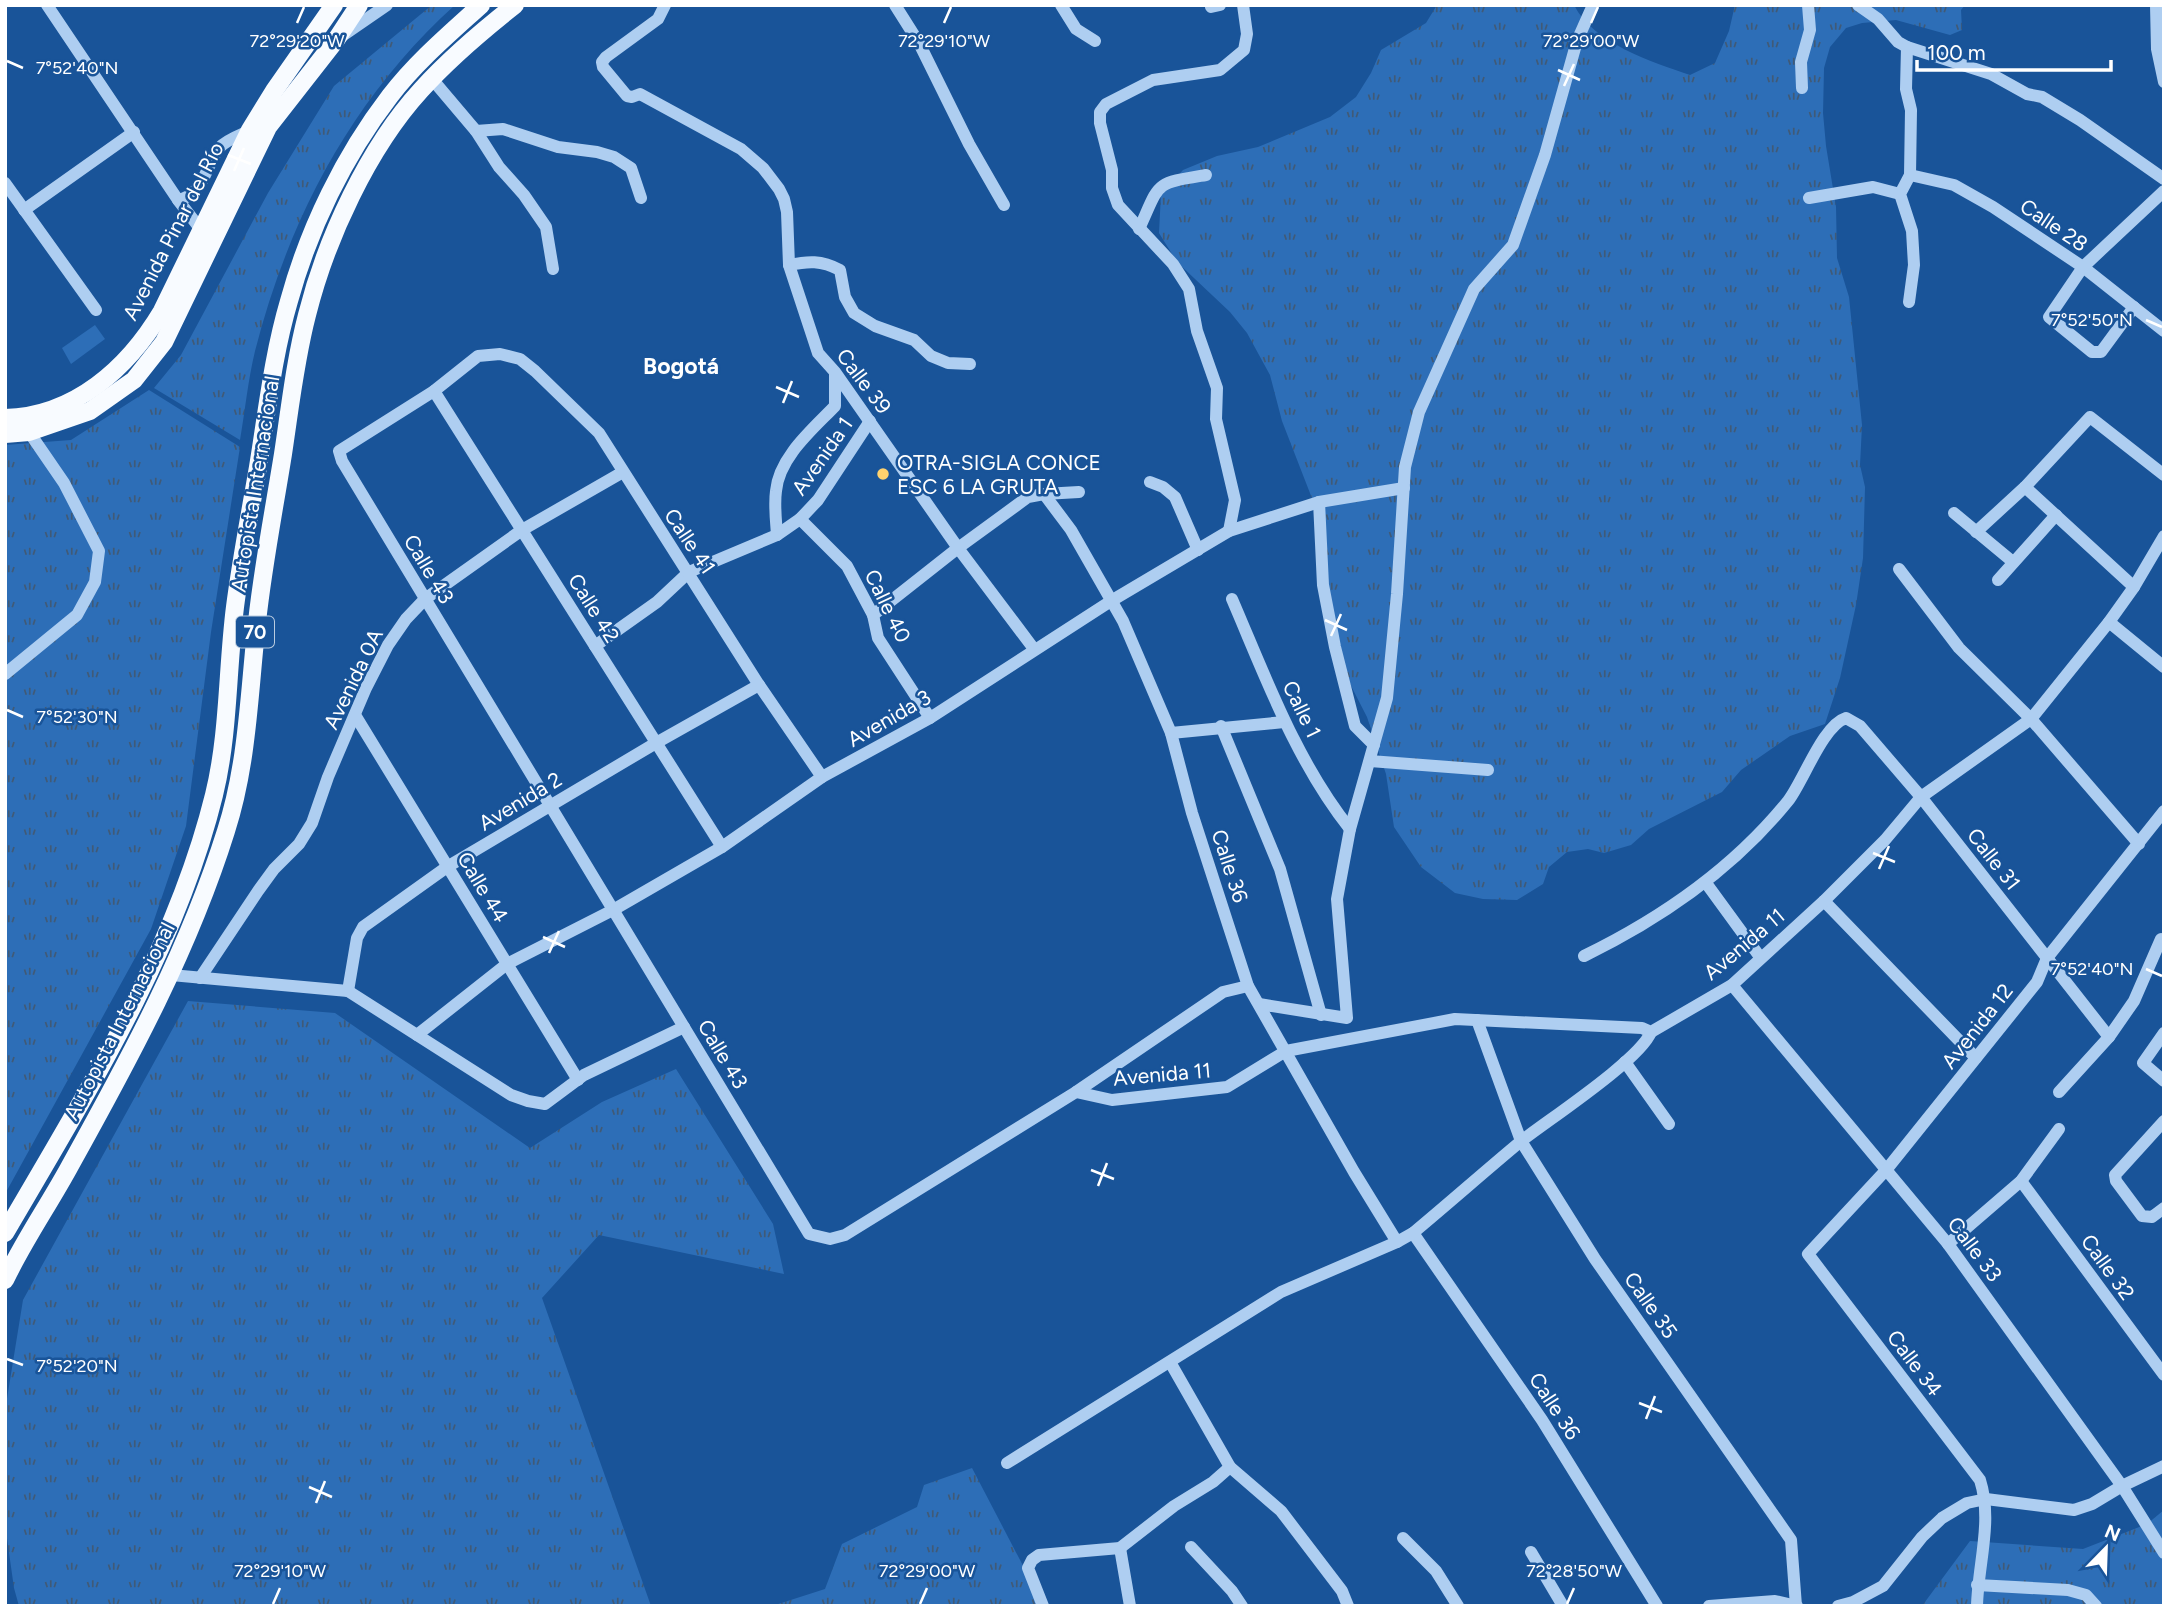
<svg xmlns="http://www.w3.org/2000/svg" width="2169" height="1611" font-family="Figtree,sans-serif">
<defs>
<pattern id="grass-tufts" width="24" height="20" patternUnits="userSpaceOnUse" patternTransform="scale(1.75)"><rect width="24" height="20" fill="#2d6eb7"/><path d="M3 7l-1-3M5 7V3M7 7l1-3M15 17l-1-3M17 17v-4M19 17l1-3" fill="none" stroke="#405a77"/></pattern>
</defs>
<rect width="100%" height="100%" fill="#195499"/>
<!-- grass -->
<g fill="url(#grass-tufts)">
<path d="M432 5H455C352 98 289 218 255 351 248 380 245 411 240 440L154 388 181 355 268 193 334 86Z"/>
<path d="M1437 5H1574C1593 43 1652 62 1690 75L1715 63 1729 31 1735 5H1965L1961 10 1962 30 1950 35 1896 20 1862 23 1846 28 1830 47 1824 68 1823 113 1826 146 1836 207 1837 258 1849 297 1862 425 1860 465 1865 487 1863 558 1856 605 1840 678 1825 724 1790 736 1741 770 1722 792 1649 829 1631 845 1604 853 1588 849 1567 852 1549 867 1543 884 1517 900 1483 899 1455 893 1421 867 1394 827 1386 774 1367 717 1347 678 1339 649 1315 506 1282 421 1270 375 1247 333 1230 312 1177 262 1159 233 1161 194 1183 170 1217 156 1258 147 1330 117 1356 97 1371 73 1381 50 1426 23Z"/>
<polygon points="149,390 240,447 211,632 186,826 151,929 5,1194 5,445 71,440"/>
<polygon points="188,1001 335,1013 530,1148 602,1102 676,1069 773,1224 784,1274 599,1235 542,1298 651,1606 19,1606 14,1588 5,1524 5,1411 23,1300"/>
<polygon points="972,1468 1044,1606 772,1606 825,1589 842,1544 917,1507 924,1485"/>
<polygon points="2164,1510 2164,1606 1922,1606 1970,1541 2083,1549 2147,1524"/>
</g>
<!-- park -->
<polygon fill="#2d6eb7" points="95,325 105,339 71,364 62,348"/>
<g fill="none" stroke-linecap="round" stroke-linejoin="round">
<!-- minor -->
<g stroke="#aecef1" stroke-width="12">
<polyline points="47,5 178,200 202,231"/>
<polyline points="665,5 658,19 606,57 602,62 603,67 627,96 632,97 640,94 741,149 763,168 779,189 784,199 787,212 789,265 818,353 835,372 958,548 1034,649"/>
<polyline points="895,5 919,43 969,144 1004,205"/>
<polyline points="1061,5 1076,29 1095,41"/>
<polyline points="1858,5 1878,19 1898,42 1907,47 1991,74 2027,94 2042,97 2080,120 2164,179"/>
<polyline points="2156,5 2157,49 2164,82"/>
<polyline points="1211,7 1220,5"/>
<polyline points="342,36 387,5"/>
<polyline points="1907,47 1906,89 1911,110 1910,175 1900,194 1912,231 1914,265 1909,302"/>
<polyline points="432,79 476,131 499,167 524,195 546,227 553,269"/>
<polyline points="1802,88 1801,62 1810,30 1808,5"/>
<polyline points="476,131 503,129 558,147 597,152 614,157 631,168 641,198"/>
<polyline points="1910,175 1954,185 1993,207 2083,267 2164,331"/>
<polyline points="5,183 96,310"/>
<polyline points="1809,198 1873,187 1900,194"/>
<path d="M178 200C204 195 205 167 219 148 226 140 240 135 249 131"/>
<polyline points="24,210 134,132"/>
<path d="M1139 229C1161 181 1153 184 1206 175"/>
<path d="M789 265C808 261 821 260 840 270L845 297 854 313 875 326 914 340 931 356 948 363 970 364"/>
<polyline points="2134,307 2101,352 2092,352 2049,317 2083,267 2164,191"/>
<polyline points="434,391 722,847"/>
<polyline points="1150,482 1163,487 1175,497 1198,550"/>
<polyline points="2025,487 2134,587"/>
<polyline points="1044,494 1071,530 1123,621 1171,733 1192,813 1248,986 1354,1172 1397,1242"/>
<polyline points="1319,502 1323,585 1335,647 1355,726 1374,745"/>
<polyline points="1954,513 2013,562"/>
<polyline points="800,519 847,566 873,615 878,638 930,718"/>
<polyline points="1229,531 1235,500 1216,419 1217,388 1197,331 1189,289 1173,264 1118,205 1112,188 1112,170 1100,123 1100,112 1106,104 1153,80 1220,70 1244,50 1247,34 1243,5"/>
<polyline points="1976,532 2025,487 2090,417 2164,475"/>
<path d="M777 535C776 520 774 505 776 491 779 457 813 429 835 406V373"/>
<polyline points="1899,569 1959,648 2031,719 2139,844"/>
<polyline points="1998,580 2056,515"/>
<path d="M1232 599C1266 678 1296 761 1350 829"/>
<polyline points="873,615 958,548 1028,497 1044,494 1079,492"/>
<polyline points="2109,622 2164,667"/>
<polyline points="595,646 657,602 689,572 777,535 800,519 818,500 870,421"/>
<polyline points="5,674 77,615 95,582 99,551 64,483 29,432"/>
<polyline points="355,715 578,1080"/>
<polyline points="1221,726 1280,869 1321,1015"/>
<polyline points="1171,733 1284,722"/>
<polyline points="1370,761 1488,770"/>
<polyline points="822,777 759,685 599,433 535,371 520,359 500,354 478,356 434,391 339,451 342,461 809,1234 830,1239 845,1235 1076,1092 1223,992 1248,986"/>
<polyline points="1706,883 1760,957"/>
<polyline points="1824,901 1976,1058"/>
<path d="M1584 956C1662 918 1733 869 1788 801 1803 782 1823 725 1846 718L1860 726 1921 797 2109 1037"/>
<polyline points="171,975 348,991 511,1095 528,1101 545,1104 584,1075 684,1027"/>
<polyline points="200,978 258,891 274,869 299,844 312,823 328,777 366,688 388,645 406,619 425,599 522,530 623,472"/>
<polyline points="1732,985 1948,1244 2122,1486 2164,1553"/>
<polyline points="348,991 357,938 363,927 447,867 656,743 759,685"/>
<polyline points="1259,1004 1347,1018 1337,899 1350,829 1387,698 1397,594 1405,467 1419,412 1474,289 1513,245 1545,155 1577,41 1593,5"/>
<polyline points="1477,1020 1521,1141 1595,1259 1791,1540 1796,1606"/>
<polyline points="2164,1033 2143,1063 2164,1081"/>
<polyline points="417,1035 507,964 613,910 722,847 822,777 930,718 1111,601 1229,531 1319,502 1404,488"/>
<polyline points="1625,1062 1669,1124"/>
<polyline points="1076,1092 1112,1100 1227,1087 1286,1051 1455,1019 1642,1028 1651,1032 1732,985 1824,901 1885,840 1921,797 2031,719 2109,622 2134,587 2164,536"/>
<polyline points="2059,1092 2109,1037 2134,1001 2161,939"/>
<polyline points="2164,1121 2115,1175 2116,1181 2142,1216 2152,1217 2164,1208"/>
<polyline points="2021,1181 2164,1375"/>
<polyline points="1413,1233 1542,1420 1657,1606"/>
<polyline points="1948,1244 2021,1181 2059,1129"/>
<polyline points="1170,1362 1230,1467 1281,1511 1342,1591 1348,1606"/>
<path d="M1007 1463 1281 1292 1397 1242 1413 1233C1449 1203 1484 1172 1520 1142 1548 1120 1640 1060 1651 1032"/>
<polyline points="1403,1538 1436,1571 1458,1606"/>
<polyline points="1191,1547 1232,1591 1242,1606"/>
<polyline points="1120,1548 1130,1606"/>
<polyline points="1531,1552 1563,1606"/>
<polyline points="1977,1585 2068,1590 2086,1595 2096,1606"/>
<polyline points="1043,1606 1028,1568 1032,1560 1039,1555 1120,1548 1174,1506 1213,1482 1230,1467"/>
<polyline points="1709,1606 1775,1601 1797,1606"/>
<polyline points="1838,1606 1853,1602 1883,1586 1922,1537 1942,1518 1967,1503 1986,1499 2074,1510 2092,1504 2122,1486 2164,1466"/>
<path d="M1977 1606C1978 1564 1993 1521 1980 1480L1808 1254 1887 1169 2037 982 2047 958 2164 811"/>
</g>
<!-- major -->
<g stroke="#f8fbff" stroke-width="18">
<path d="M5 418C75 416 128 368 162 311L250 130 274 91 334 5"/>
<polyline points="5,434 29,432 90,411 134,380 164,342 268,127 336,40 359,5"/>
<path d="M5 1233C85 1096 176 950 214 795 229 734 227 670 235 607 241 560 250 514 258 467 267 412 273 355 289 301 309 228 344 156 390 96 416 62 449 34 481 5"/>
<path d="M5 1280C24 1240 50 1203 71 1164 131 1056 189 949 226 831 248 763 249 692 257 622 263 566 274 510 283 454 290 408 295 361 307 315 326 239 368 148 421 90 449 59 482 31 515 5"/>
</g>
</g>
<!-- ticks -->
<path fill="none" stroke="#fff" stroke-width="2.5" d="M297 23 304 7M944 23 951 7M1591 23 1598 7M7 61 23 68M1558 70 1580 80M1564 86 1574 64M228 155 251 164M234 171 244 148M2146 320 2162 327M776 387 799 397M783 403 792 381M1325 620 1347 630M1331 636 1341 614M7 710 23 717M1873 853 1895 862M1879 869 1889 846M543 937 565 947M549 953 559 931M2146 969 2162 976M1091 1170 1114 1179M1098 1186 1107 1163M7 1359 23 1365M1639 1403 1662 1412M1646 1419 1655 1396M309 1487 332 1497M316 1503 325 1481M273 1604 280 1588M920 1604 927 1588M1567 1604 1574 1588"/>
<!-- markers -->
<circle fill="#ffd26e" stroke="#195499" stroke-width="2.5" cx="883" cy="474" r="7"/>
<g text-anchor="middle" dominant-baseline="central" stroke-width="5" stroke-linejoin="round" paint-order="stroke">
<!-- shield labels -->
<rect fill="#195499" stroke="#bacce0" stroke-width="2" x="236" y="616.5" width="38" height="31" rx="5"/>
<g font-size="19" font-weight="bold" fill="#fff">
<text x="255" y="632">70</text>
</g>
<!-- street labels -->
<g font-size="21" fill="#fff" stroke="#195499">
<text transform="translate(2054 225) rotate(34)">Calle 28</text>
<text transform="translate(173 231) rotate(-63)">Avenida Pinar del Río</text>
<text transform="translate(864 381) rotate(53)">Calle 39</text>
<text transform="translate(822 456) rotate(-55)">Avenida 1</text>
<text transform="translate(255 484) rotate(-81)">Autopista Internacional</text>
<text transform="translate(690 541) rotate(56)">Calle 41</text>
<text transform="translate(429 569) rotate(59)">Calle 43</text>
<text transform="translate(888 606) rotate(64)">Calle 40</text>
<text transform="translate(594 608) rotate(58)">Calle 42</text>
<text transform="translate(353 679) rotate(-64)">Avenida 0A</text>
<text transform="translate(1302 709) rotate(64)">Calle 1</text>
<text transform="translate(889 718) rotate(-30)">Avenida 3</text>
<text transform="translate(520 801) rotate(-31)">Avenida 2</text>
<text transform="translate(1994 859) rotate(52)">Calle 31</text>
<text transform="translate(1230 866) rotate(72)">Calle 36</text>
<text transform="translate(483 887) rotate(59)">Calle 44</text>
<text transform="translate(1744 944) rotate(-40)">Avenida 11</text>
<text transform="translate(119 1021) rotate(-63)">Autopista Internacional</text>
<text transform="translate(1977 1026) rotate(-52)">Avenida 12</text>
<text transform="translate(723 1054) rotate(59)">Calle 43</text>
<text transform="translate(1162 1074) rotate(-5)">Avenida 11</text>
<text transform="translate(1975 1249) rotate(53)">Calle 33</text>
<text transform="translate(2108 1267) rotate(54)">Calle 32</text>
<text transform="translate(1651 1305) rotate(55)">Calle 35</text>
<text transform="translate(1915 1363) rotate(53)">Calle 34</text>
<text transform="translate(1555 1406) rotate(57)">Calle 36</text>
</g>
<!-- poi labels -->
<g font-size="21" fill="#fff" stroke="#195499" text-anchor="start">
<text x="897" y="462">OTRA-SIGLA CONCE<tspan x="897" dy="24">ESC 6 LA GRUTA</tspan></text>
</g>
<!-- neighbourhood labels -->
<g font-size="23" font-weight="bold" fill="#fff" stroke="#195499">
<text x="681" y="366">Bogotá</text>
</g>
</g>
<g font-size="18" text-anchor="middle" fill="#fff" stroke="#195499" stroke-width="5" stroke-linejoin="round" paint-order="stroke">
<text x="297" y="47">72°29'20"W</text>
<text x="944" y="47">72°29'10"W</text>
<text x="1591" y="47">72°29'00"W</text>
<text x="77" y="74">7°52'40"N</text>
<text x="2092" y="326">7°52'50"N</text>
<text x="77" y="723">7°52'30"N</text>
<text x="2092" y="975">7°52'40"N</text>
<text x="77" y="1372">7°52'20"N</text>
<text x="280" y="1577">72°29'10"W</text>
<text x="927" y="1577">72°29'00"W</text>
<text x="1574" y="1577">72°28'50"W</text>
</g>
<!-- border -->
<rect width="2169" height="1611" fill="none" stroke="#ffffff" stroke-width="14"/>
<!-- north arrow -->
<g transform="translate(2106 1548) rotate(23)" stroke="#195499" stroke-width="5" paint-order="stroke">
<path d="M0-5L12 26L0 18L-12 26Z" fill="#ffffff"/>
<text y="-10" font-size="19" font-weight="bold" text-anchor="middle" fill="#ffffff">N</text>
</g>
<!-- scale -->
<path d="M1917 60v10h194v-10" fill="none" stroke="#ffffff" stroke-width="3.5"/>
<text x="1927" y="60" font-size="21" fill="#ffffff" stroke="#195499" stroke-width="5" paint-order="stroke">100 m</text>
</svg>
